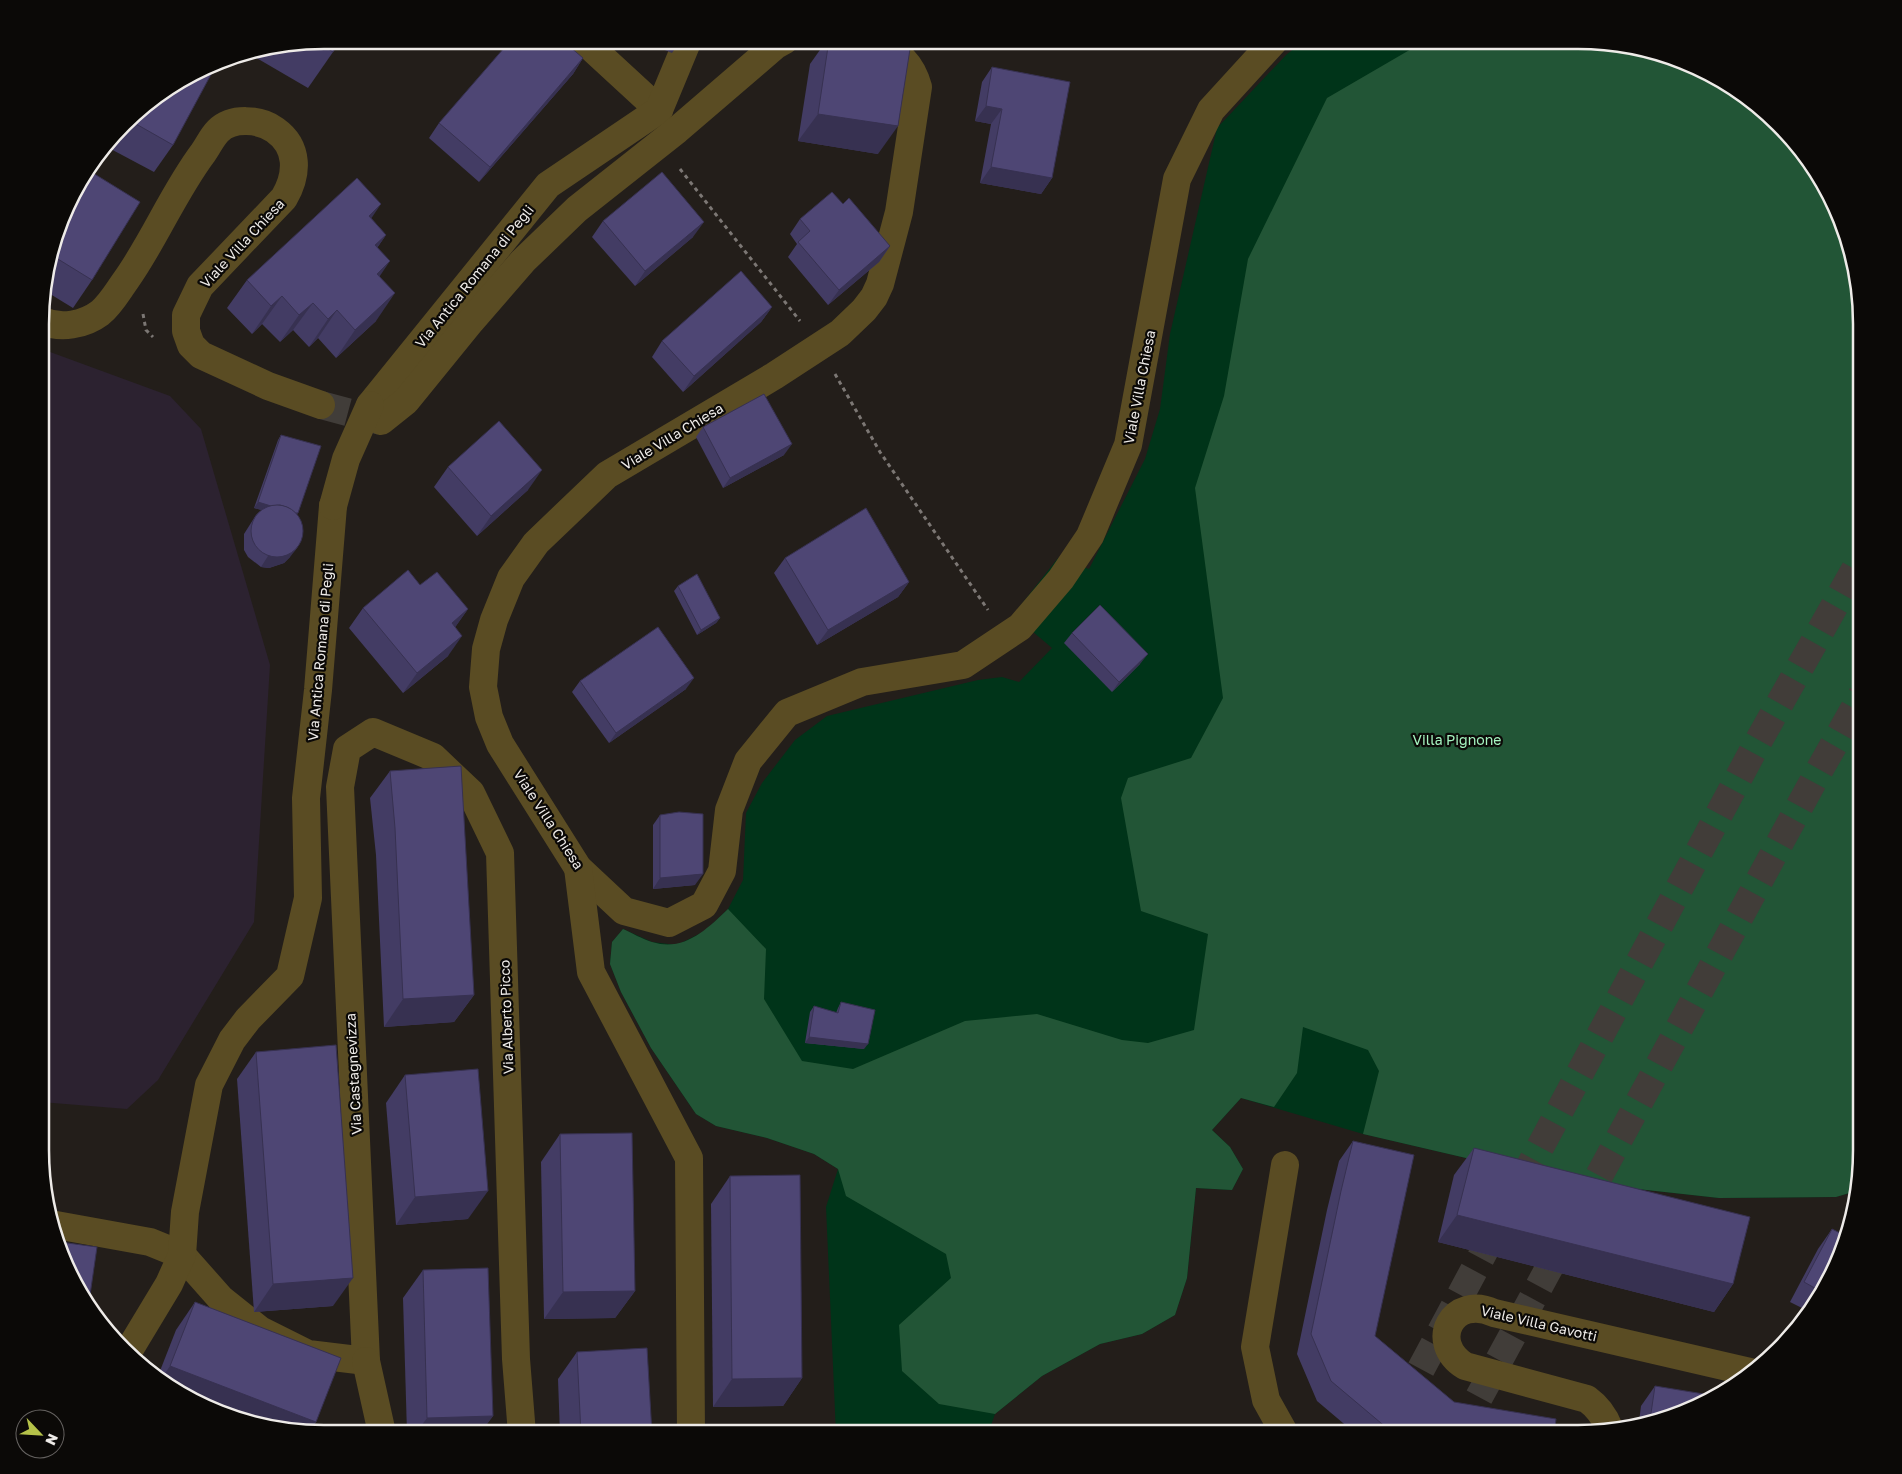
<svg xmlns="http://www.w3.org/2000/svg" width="1902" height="1474" font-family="'Golos Text',sans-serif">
<rect width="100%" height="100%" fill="#231e1a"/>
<!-- industrial -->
<polygon fill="#2c2230" points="42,349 170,396 201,429 270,665 254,922 158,1080 127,1109 41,1102"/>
<!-- green -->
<polygon fill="#003419" points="1306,40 1596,41 1687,62 1765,111 1833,199 1856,268 1862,324 1861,1169 1856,1191 1836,1197 1719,1198 1565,1181 1363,1134 1241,1098 1212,1130 1230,1147 1243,1169 1232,1190 1196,1188 1187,1278 1175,1315 1142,1334 1100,1344 1042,1376 995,1414 988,1434 836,1434 826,1207 838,1169 814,1154 767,1138 716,1126 696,1114 651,1048 621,992 610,964 612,942 623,929 652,942 677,945 705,931 728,909 743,880 746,813 762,783 795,740 827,716 978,680 1002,677 1019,682 1052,648 1013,615 1058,558 1089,569 1145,459 1160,409 1170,334 1217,128 1287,54"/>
<!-- forest -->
<path fill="#225536" d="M1425 41H1596L1687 62 1765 111 1833 199 1856 268 1862 324 1861 1169 1856 1191 1836 1197 1719 1198 1565 1181 1363 1134 1379 1071 1368 1050 1303 1027 1297 1073 1274 1107 1241 1098 1212 1130 1230 1147 1243 1169 1232 1190 1196 1188 1187 1278 1175 1315 1142 1334 1100 1344 1042 1376 995 1414 939 1404 902 1371 899 1325 951 1278 946 1254 846 1196 838 1169 814 1154 767 1138 716 1126 696 1114 651 1048 621 992 610 964 612 942 623 929C632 933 642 939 652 942 684 952 706 930 728 909L766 949 764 999 802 1061 853 1069 965 1021 1037 1014 1122 1040 1148 1043 1194 1030 1208 934 1141 911 1121 798 1128 778 1191 758 1223 698 1195 488 1224 396 1248 259 1327 98Z"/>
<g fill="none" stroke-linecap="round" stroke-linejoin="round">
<!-- minor-tunnel -->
<polyline stroke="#413d39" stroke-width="28" stroke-dasharray="28 14" stroke-linecap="butt" points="321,405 381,421"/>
<!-- highway-tunnel -->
<g stroke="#413d39" stroke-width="28" stroke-dasharray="28 14" stroke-linecap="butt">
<polyline points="1401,1406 1754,749 1862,557"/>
<polyline points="1459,1434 1816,776 1862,695"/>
</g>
<!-- path -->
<g stroke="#7c7774" stroke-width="3" stroke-dasharray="4 4" stroke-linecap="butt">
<polyline points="680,169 800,321"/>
<polyline points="143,314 146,330 153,337"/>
<polyline points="835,374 880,452 988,610"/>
</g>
<!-- minor -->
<g stroke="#5a4c23" stroke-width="28">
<polyline points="583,40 659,110"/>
<path d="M877 45C900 52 912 65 918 87L899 212 880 284 874 297 864 310 840 333 774 376 607 475 536 543 511 578 494 620 486 649 483 687 489 717 500 744 578 868 624 911 669 923 704 905 722 871 729 810 748 761 787 713 862 682 963 665 1020 627 1061 579 1090 536 1128 445 1177 179 1211 110 1275 40"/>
<path d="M42 321C61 329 84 325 100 313 111 304 118 291 126 280 155 239 173 193 203 153 208 146 212 137 218 131 232 117 260 119 275 130 299 147 298 174 284 198L200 286 186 315V331L191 345 201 355 268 386 321 405"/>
<polyline points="370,405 548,185 659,110 688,40"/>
<polyline points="381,421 406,401 471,321 523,261 577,209 677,130 776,45 785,40"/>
<polyline points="578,868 591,972 689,1158 691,1434"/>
<polyline points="1285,1165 1255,1347 1266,1400 1285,1434"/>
<polyline points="56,1225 150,1242 182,1255 221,1299 260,1330 308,1354 366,1361 340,787 347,749 373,732 433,757 471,793 500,853 516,1359 522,1434"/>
<polyline points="128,1352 169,1284 182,1255 185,1212 209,1085 232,1040 248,1019 290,976 308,898 306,798 318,690 333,506"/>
<polyline points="366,1361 382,1433"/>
<path d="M1609 1428C1604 1415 1598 1407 1587 1399L1465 1366C1427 1342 1453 1294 1494 1313L1754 1373"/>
</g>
<!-- minor-bridge -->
<polyline stroke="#5a4c23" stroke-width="28" points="333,506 346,459 370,405"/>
</g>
<!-- wall -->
<g fill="#433c64">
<polygon points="324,40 333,52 308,88 248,53"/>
<polygon points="827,40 856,40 878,154 798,141 810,64"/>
<polygon points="583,58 573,74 479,182 429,138 439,123"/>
<polygon points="992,67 1052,178 1041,194 980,183 991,124 975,121 982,82"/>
<polygon points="137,110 173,145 154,172 107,147"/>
<polygon points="78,182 92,280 73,308 42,289 42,287"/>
<polygon points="843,204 890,246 879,262 828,305 788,257 797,244 790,234 800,219"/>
<polygon points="371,218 386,235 377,248 380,276 376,321 336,358 318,338 309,347 293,330 280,342 262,324 252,334 227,308 247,280"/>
<polygon points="603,221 693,237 635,286 592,237"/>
<polygon points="772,307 761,322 683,392 652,357 662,341"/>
<polygon points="703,427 784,455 723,488 696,437"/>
<polygon points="281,435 297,515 290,557 284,563 269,568 261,567 248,557 244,550 244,534 256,515 262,510 254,508 278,440"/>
<polygon points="448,467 528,490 477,536 434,487"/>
<polygon points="785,558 909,582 898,597 817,645 774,573"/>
<polygon points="420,585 468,609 455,627 448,656 403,693 349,628 363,608"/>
<polygon points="678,586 720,618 716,623 697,635 674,591"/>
<polygon points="1072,633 1140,664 1112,692 1064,643"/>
<polygon points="580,681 686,689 609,743 572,692"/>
<polygon points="390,771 474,995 454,1022 384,1027 376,855 370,798"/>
<polygon points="660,815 695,885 653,889 653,825"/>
<polygon points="841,1002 864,1049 805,1043 810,1012 814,1006 836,1013 838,1008"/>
<polygon points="256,1052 333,1306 254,1312 237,1079"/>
<polygon points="405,1075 468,1219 396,1225 386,1103"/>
<polygon points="560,1134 635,1291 615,1318 544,1319 541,1162"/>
<polygon points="1353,1141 1375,1336 1454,1402 1554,1434 1356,1434 1317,1401 1297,1354 1327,1210 1339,1161"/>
<polygon points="1474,1148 1733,1284 1714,1312 1438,1242 1454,1175"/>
<polygon points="730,1176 802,1378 783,1406 713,1407 711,1204"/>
<polygon points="1832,1229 1840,1259 1808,1311 1790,1302 1818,1249"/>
<polygon points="423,1270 493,1416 480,1433 407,1433 403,1298"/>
<polygon points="195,1302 316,1422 308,1433 215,1412 158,1376 176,1330"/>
<polygon points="577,1352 652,1434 560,1434 558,1379"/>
<polygon points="1655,1386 1687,1412 1639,1422 1641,1406"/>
</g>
<!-- shaded-wall -->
<g fill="#373151">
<polygon points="641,40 681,40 672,53"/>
<polygon points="583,58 573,74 479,182 490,167"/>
<polygon points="986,106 1002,109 991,124 975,121"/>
<polygon points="818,114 898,126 878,154 798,141"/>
<polygon points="991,167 1052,178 1041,194 980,183"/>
<polygon points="381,204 362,232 369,216"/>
<polygon points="704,222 693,237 635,286 645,271"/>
<polygon points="386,235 367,262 375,245"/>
<polygon points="890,246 879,262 828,305 839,290"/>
<polygon points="390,261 371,289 377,274"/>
<polygon points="395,293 376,321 336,358 355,330"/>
<polygon points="282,296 262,324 252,334 271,306"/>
<polygon points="313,303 293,330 280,342 299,315"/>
<polygon points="772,307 761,322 683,392 694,376"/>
<polygon points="337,310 318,338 309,347 328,319"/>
<polygon points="792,444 784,455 723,488 730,478"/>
<polygon points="542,470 528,490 477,536 491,516"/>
<polygon points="258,502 298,513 294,519 254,508"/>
<polygon points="298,547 290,557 284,563 269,568 261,567 268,556"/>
<polygon points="909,582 898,597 817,645 828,630"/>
<polygon points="468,609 454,629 452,623"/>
<polygon points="720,618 716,623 697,635 701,630"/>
<polygon points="462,636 448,656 403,693 417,673"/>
<polygon points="1148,654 1140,664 1112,692 1119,682"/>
<polygon points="694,678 686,689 609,743 616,733"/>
<polygon points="703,874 695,885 653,889 660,878"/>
<polygon points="474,995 454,1022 384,1027 403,999"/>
<polygon points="809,1037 868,1044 864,1049 805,1043"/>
<polygon points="488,1191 468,1219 396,1225 415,1197"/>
<polygon points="1457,1215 1733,1284 1714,1312 1438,1242"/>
<polygon points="353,1278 333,1306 254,1312 273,1284"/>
<polygon points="635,1291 615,1318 544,1319 563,1292"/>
<polygon points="170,1366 316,1422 308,1433 306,1433 215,1412 161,1379"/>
<polygon points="802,1378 783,1406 713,1407 732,1379"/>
<polygon points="493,1416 480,1433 416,1433 427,1418"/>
</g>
<!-- building -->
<g fill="#4e4674" stroke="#373151">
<polygon points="324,40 340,40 333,52 315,41"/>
<polygon points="511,40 562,40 583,58 490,167 439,123"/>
<polygon points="829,40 856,40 910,49 898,126 818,114"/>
<polygon points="214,66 215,67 173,145 129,120 137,110"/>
<polygon points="992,67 1070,82 1052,178 991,167 1002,109 986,106"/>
<polygon points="88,170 140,202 92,280 53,256 78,182"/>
<polygon points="662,172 704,222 645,271 603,221"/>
<polygon points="357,178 381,204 369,216 386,235 375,245 390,261 377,274 395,293 355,330 337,310 328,319 313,303 299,315 282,296 271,306 247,280"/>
<polygon points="832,192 843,204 849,198 890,246 839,290 798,242 810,231 800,219"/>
<polygon points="741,271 772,307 694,376 662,341"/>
<polygon points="764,394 792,444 730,478 703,427"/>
<polygon points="499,421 542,470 491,516 448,467"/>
<polygon points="281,435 321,446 298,513 294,513 289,508 280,505 271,506 258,502"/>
<circle cx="277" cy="531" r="26"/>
<polygon points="866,508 909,582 828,630 785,558"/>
<polygon points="408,570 420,585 437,572 468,609 452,623 462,636 417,673 363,608"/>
<polygon points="697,574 720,618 701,630 678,586"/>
<polygon points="1100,605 1148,654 1119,682 1072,633"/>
<polygon points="658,627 694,678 616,733 580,681"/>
<polygon points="461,766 474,995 403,999 395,828 390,771"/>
<polygon points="679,812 703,814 703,874 660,878 660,815"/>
<polygon points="841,1002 875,1010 868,1044 809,1037 814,1006 838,1013"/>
<polygon points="336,1045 353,1278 273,1284 256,1052"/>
<polygon points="478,1069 488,1191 415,1197 405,1075"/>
<polygon points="632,1133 635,1291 563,1292 560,1134"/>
<polygon points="1353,1141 1414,1155 1375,1336 1454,1402 1556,1419 1554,1434 1394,1434 1331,1381 1311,1334 1341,1191"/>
<polygon points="1474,1148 1750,1217 1733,1284 1457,1215"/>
<polygon points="800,1175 802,1378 732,1379 730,1176"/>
<polygon points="1832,1229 1846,1236 1840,1259 1820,1291 1804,1282"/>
<polygon points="60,1242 97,1247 89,1302 69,1276"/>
<polygon points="488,1268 493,1416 427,1418 423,1270"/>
<polygon points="195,1302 341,1358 316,1422 170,1366"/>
<polygon points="647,1348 652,1434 581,1434 577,1352"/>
<polygon points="1655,1386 1716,1396 1687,1412 1650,1420"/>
<rect x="745" y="1433" width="51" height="1"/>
</g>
<g text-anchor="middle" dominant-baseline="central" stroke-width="4.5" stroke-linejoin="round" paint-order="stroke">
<!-- street labels -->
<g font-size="14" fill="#eeebe8" stroke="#0b0907">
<text transform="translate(242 243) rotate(-47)">Viale Villa Chiesa</text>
<text transform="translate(474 276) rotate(-51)">Via Antica Romana di Pegli</text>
<text transform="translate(1139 387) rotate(-79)">Viale Villa Chiesa</text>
<text transform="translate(672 436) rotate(-31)">Viale Villa Chiesa</text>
<text transform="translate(320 652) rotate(-85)">Via Antica Romana di Pegli</text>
<text transform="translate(549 819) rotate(57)">Viale Villa Chiesa</text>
<text transform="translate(506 1017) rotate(-92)">Via Alberto Picco</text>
<text transform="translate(353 1074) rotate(-93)">Via Castagnevizza</text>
<text transform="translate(1539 1323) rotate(13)">Viale Villa Gavotti</text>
</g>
<!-- park labels -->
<g font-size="14" fill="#a6f5c1" stroke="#0b0907">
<text x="1457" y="739">Villa Pignone</text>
</g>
</g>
<!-- crop -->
<path d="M0 0H1902V1474H0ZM324 49H1578A275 275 0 0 1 1853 324V1150A275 275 0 0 1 1578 1425H324A275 275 0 0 1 49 1150V324A275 275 0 0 1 324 49Z" fill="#0b0907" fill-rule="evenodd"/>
<path fill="none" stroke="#eeebe8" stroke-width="2.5" d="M324 49H1578A275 275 0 0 1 1853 324V1150A275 275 0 0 1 1578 1425H324A275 275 0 0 1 49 1150V324A275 275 0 0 1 324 49Z"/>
<!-- north arrow -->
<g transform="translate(40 1434) rotate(115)"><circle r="24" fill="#0b0907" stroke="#666361"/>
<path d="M0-4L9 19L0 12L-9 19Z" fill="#b5c249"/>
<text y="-8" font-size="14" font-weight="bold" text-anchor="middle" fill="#eeebe8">N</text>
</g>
</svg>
